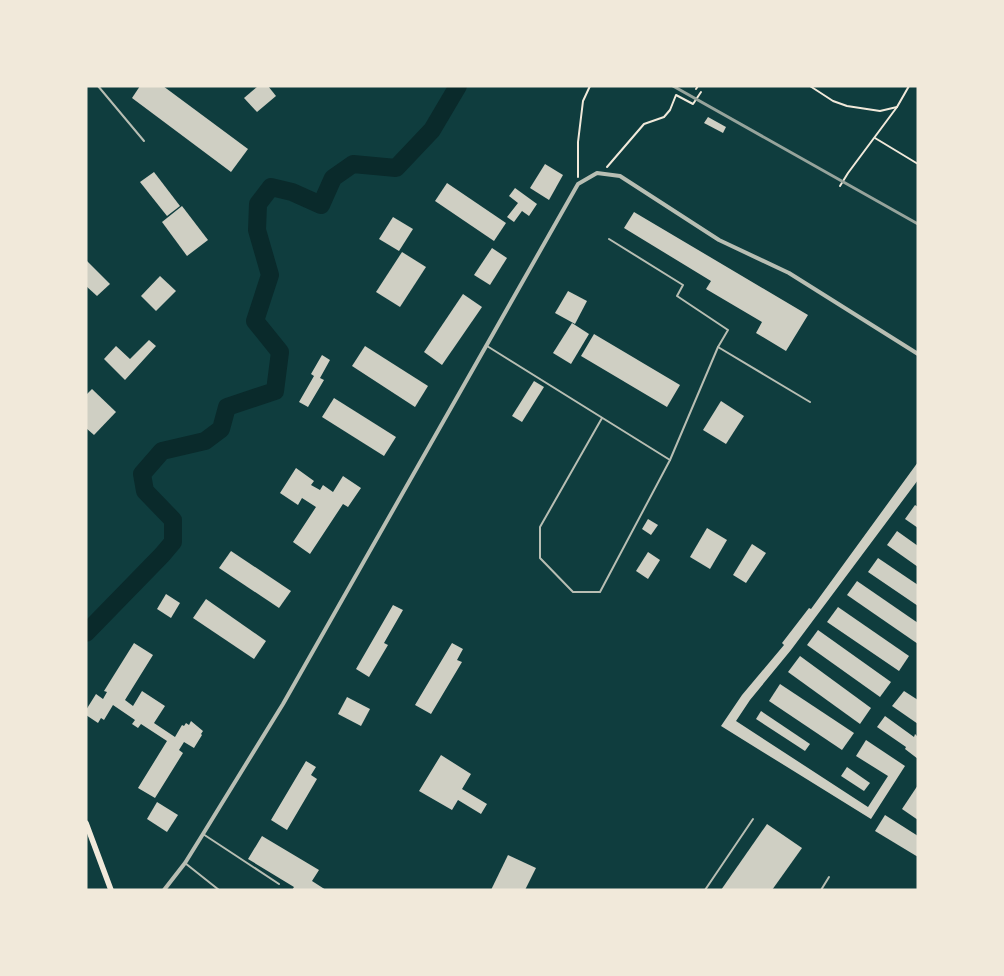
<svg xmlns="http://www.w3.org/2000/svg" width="1004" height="976" font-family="Mulish,sans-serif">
<rect width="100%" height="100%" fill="#0f3d3e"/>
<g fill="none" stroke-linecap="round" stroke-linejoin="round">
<!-- river -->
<polyline stroke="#0a2a2b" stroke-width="18" points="86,633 162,555 173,542 173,520 145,491 142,474 162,451 205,441 221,429 227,407 275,391 280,352 255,321 270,275 257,230 258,204 271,187 292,192 321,205 333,178 353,164 396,168 432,130 458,86"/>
</g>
<!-- building -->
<g fill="#cfcfc3">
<polygon points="140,86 163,86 248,149 231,172 132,98"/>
<polygon points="258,86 268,86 276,96 257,112 244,98"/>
<polygon points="708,117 726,127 723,133 704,123"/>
<polygon points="545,164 563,175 549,200 530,188"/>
<polygon points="154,172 180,206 167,216 140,182"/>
<polygon points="447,183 506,223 494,241 435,201"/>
<polygon points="515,188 537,204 529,216 522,211 514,222 507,217 518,203 509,196"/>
<polygon points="182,206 208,240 187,256 162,222"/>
<polygon points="634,212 808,315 786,351 756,333 762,322 706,289 711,281 624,228"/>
<polygon points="393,217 413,229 399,251 379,239"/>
<polygon points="492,248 507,258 490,285 474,275"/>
<polygon points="402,252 426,267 400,307 376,292"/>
<polygon points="86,260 110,284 97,296 86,286"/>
<polygon points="160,276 176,291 156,311 141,296"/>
<polygon points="568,291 587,301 575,324 555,313"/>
<polygon points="463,294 482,307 442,365 424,352"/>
<polygon points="572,323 589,334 571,364 553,353"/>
<polygon points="594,334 680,385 667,407 581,356"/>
<polygon points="149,340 156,346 125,380 104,359 116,346 130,359"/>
<polygon points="365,346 428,386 415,407 352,366"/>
<polygon points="322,355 330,360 320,378 324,380 308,407 299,402 314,376 311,374"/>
<polygon points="534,381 544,387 522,422 512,416"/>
<polygon points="92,389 116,412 94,435 86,428 86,395"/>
<polygon points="334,398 396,437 384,456 322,417"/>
<polygon points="721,401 744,416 726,444 703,430"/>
<polygon points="918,462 918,480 791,650 750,700 736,721 868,807 888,776 856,756 866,740 905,766 871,819 721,726 742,695 784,645 782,643 809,608 811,609"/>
<polygon points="296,468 314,481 311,485 320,490 323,485 333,492 343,476 361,488 348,507 343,504 310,554 293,542 316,507 302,498 298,505 280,493"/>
<polygon points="915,505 918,507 918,528 905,519"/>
<polygon points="648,519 658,525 651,535 642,529"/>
<polygon points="707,528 727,540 710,569 690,557"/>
<polygon points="897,531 918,546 918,567 887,545"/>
<polygon points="752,544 766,553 746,583 733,575"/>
<polygon points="231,551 291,591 279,608 219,568"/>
<polygon points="648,552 660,560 648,579 636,571"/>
<polygon points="878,558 918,585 918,606 868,572"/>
<polygon points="857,581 918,623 918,644 847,595"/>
<polygon points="166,594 180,603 171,618 157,609"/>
<polygon points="206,599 266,641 254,659 193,618"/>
<polygon points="393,605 403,610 384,643 388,645 369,677 356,669"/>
<polygon points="838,607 909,656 899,671 827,622"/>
<polygon points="818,630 891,682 880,697 807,645"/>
<polygon points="134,643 153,655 125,700 133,706 142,691 165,706 154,723 175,737 182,725 184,726 186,723 189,725 191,721 203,731 201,734 202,735 194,748 184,742 179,750 183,753 155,798 138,788 167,741 141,724 138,728 132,724 135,720 113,705 104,720 101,718 98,723 86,715 86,710 96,694 103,699 107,692 104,691"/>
<polygon points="452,643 463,649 457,660 462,662 431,714 415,705"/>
<polygon points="800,656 871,708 860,724 788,672"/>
<polygon points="780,684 854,733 842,750 769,701"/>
<polygon points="904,691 918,700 918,724 892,706"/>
<polygon points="347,697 370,709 361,726 338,714"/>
<polygon points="761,711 810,744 805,751 756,719"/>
<polygon points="885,716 914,737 915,734 918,737 918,759 905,749 906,747 877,727"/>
<polygon points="441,755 471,774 462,789 487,804 481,814 458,800 452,810 419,791"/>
<polygon points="306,761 316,767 311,775 317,779 287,830 271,820"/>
<polygon points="847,767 870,783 864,791 841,776"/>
<polygon points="918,785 918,820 902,809"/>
<polygon points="157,802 178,815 167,832 147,819"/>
<polygon points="885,815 918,836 918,857 875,831"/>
<polygon points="767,824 802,848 772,890 721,890"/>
<polygon points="262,836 319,870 312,881 326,890 292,890 294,887 248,859"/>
<polygon points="508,855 536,868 525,890 491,890"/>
</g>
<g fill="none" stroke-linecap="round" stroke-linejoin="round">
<!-- path -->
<g stroke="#f1e9da" stroke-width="2">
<polyline points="810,86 833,101 847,106 880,111 897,107"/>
<polyline points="696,89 698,86"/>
<polyline points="875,138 918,164"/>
<polyline points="607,167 644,124 664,117 670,110 676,95 693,104 701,92"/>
<polyline points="578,177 578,142 583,101 590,86"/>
<polyline points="840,186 848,173 897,107 909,86"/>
</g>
<!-- service -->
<g stroke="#b8beb3" stroke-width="2">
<polyline points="98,86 144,141"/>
<polyline points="609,239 683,285 677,296 728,330 718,347 670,460"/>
<polyline points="487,346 670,460 600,592 573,592 540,558 540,527 602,418"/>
<polyline points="718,347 810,402"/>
<polyline points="203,834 279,884"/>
<polyline points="185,863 219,890"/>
<polyline points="705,890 753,819"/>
<polyline points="821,890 829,877"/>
</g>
<!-- minor -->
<polyline stroke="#b8beb3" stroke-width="4" points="164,890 185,863 203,834 283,704 578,184 597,173 620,176 719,240 789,273 918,354"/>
<!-- secondary -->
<polyline stroke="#f1e9da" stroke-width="5.5" points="86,823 111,890"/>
<!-- rail -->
<polyline stroke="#97a49c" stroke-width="3" points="673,86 918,224"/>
</g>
<!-- border -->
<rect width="1004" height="976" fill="none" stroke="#f1e9da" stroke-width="175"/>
</svg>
